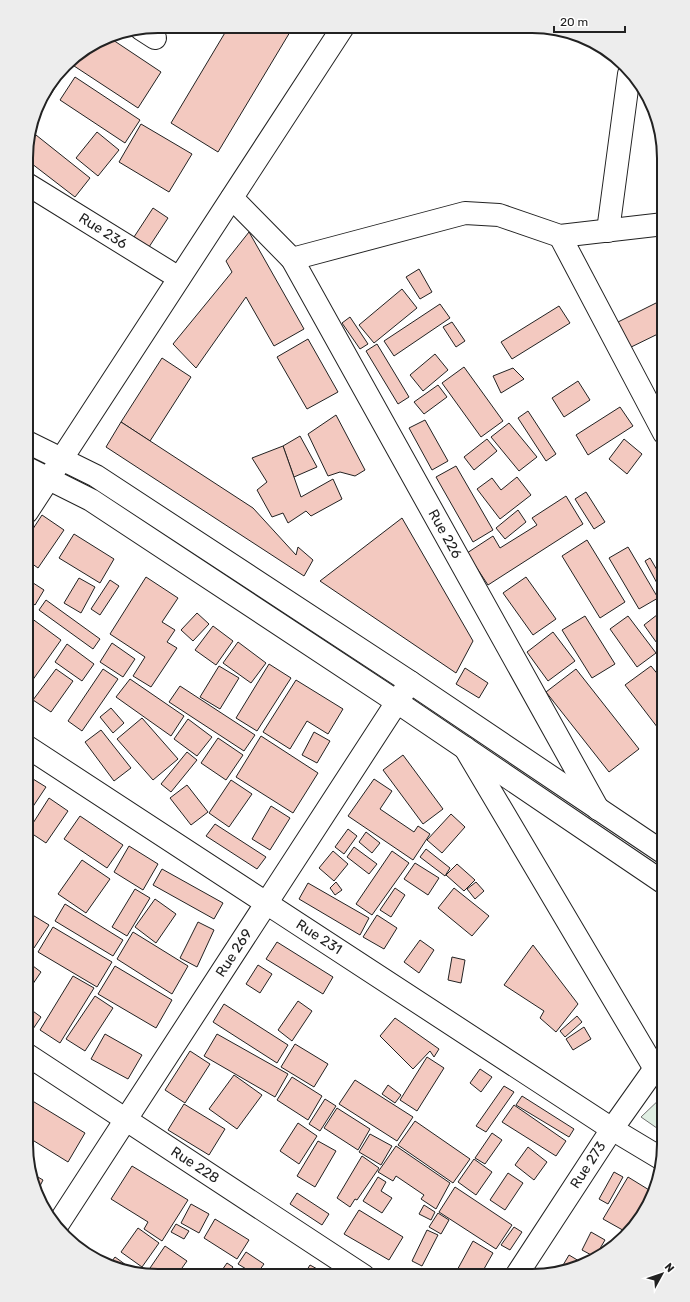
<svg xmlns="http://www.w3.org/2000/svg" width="690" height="1302" font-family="Rubik,sans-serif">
<rect width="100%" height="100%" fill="#fff"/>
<!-- green -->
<polygon fill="#e0efe3" stroke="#6f6f6f" points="664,1095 664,1133 641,1117"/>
<!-- building -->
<g fill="#f3c9c0" stroke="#222">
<polygon points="229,26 293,27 218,152 171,123"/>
<polygon points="107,36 161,72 138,108 68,62"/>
<polygon points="62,70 65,72 32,124 40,99"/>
<polygon points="75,77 140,120 125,143 60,100"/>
<polygon points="141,124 192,154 169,192 119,162"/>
<polygon points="97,132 119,150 98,176 76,158"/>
<polygon points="36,135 90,178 75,197 27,160 27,146"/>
<polygon points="153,208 168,218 149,247 134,237"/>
<polygon points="249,232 304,329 274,346 246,297 196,368 173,344 232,272 226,261"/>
<polygon points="419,269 432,292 420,299 406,277"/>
<polygon points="402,289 417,308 374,343 359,325"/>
<polygon points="664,299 664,331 623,351 610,326"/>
<polygon points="440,304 450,318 394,356 384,341"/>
<polygon points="559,306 570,323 512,359 501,342"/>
<polygon points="350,317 368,344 360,349 342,323"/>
<polygon points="452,322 465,341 456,347 443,327"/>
<polygon points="308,339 338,392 307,409 277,357"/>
<polygon points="377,344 409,397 398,404 366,351"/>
<polygon points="435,354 448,370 423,391 410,375"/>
<polygon points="162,358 191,377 150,441 121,422"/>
<polygon points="464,367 503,421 481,437 442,383"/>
<polygon points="513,368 524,379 501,393 493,376"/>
<polygon points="578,381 590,400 564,417 552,398"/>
<polygon points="438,385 447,397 424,414 414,402"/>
<polygon points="620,407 633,426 588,455 576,435"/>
<polygon points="528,411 556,454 546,461 518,418"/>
<polygon points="336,415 365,470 355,476 340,472 328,476 308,434"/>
<polygon points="425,420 448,461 432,470 409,428"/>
<polygon points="121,422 253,508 296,555 298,547 313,560 304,576 106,447"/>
<polygon points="509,423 537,457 519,471 491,437"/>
<polygon points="300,436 317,467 294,477 283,446"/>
<polygon points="487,439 497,451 474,470 464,457"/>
<polygon points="624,439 642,454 627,474 609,459"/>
<polygon points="283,446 301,497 333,479 342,499 311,516 306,511 288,523 283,513 272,517 257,490 267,482 252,458"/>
<polygon points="456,466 493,530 473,542 436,477"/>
<polygon points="517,477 531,495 500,519 477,489 492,478 501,490"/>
<polygon points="586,492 605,522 594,529 575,499"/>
<polygon points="566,496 583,524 488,585 467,553 493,536 500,548 537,525 532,518"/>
<polygon points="518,510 526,522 505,539 496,528"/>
<polygon points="42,515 64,530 38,568 27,560 27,538"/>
<polygon points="402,518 473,641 456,673 320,581"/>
<polygon points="74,534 114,559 100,583 59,558"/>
<polygon points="587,540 625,602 600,618 562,556"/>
<polygon points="628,547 658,598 639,609 609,558"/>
<polygon points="650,558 664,582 658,585 645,561"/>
<polygon points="146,577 178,598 162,622 175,630 167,642 177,648 151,687 133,676 145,657 110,634"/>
<polygon points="526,577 556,619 533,635 503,593"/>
<polygon points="79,578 95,587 81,613 64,603"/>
<polygon points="27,579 44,590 35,605 27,599"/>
<polygon points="110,580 119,586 100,615 91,609"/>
<polygon points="46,600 100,639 93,649 39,610"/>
<polygon points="662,611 664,614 664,653 644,625"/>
<polygon points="197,613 209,624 193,641 181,630"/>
<polygon points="27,615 61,640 27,688"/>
<polygon points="585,616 615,664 592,678 562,630"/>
<polygon points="628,616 656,653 637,667 610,629"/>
<polygon points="213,626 233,641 216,665 195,650"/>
<polygon points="553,632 575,661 548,681 527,652"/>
<polygon points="238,642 266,663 251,683 223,663"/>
<polygon points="112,643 135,659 123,677 100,662"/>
<polygon points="67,644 94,664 82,681 55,662"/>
<polygon points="269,664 291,678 257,731 236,718"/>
<polygon points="219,666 239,678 220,709 200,697"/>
<polygon points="651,666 664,682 664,730 661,732 625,685"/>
<polygon points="465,668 488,683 479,698 456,684"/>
<polygon points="56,669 73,681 51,712 33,700"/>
<polygon points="103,669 118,679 82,731 68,721"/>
<polygon points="576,669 639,749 609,772 546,692"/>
<polygon points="130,679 184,716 171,736 116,697"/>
<polygon points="296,680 343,709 328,734 307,721 290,749 263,732"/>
<polygon points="180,686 255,735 244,751 169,702"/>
<polygon points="111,708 124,723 113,733 100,717"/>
<polygon points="142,718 178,759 153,780 117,739"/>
<polygon points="188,719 212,737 197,756 174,739"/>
<polygon points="101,730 131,768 114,781 85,742"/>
<polygon points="314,732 330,741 317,763 302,755"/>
<polygon points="261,736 318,773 293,813 236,777"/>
<polygon points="218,738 243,755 226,780 201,763"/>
<polygon points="187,752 197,760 171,792 161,784"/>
<polygon points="403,755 443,809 423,824 383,770"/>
<polygon points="33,779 46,787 32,808 26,804 26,790"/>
<polygon points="374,779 392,791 380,809 414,832 418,826 430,834 413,860 348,816"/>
<polygon points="231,780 252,794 229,827 209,813"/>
<polygon points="187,785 208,812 191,825 170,798"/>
<polygon points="49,798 68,811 46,843 28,831"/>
<polygon points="271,806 290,818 270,850 252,839"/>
<polygon points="26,811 30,813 26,820"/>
<polygon points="451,814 465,827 442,853 427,840"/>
<polygon points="80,816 123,845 107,868 64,839"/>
<polygon points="215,824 266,857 257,869 206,836"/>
<polygon points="348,829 357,836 344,854 335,847"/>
<polygon points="366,832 380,843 372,853 359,842"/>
<polygon points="129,846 158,864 143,890 114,872"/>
<polygon points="354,847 377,864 369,874 347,857"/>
<polygon points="426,849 450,868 445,876 420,857"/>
<polygon points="333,851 348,864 334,881 319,868"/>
<polygon points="392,851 409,863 372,915 356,904"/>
<polygon points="82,860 110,879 86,913 58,894"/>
<polygon points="415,863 439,878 428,895 404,879"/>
<polygon points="457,864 475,880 464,891 446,875"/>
<polygon points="162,869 223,903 214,919 153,885"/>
<polygon points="336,882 342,890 335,895 330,888"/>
<polygon points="476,882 484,891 475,899 467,889"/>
<polygon points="308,883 369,918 360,935 299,899"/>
<polygon points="395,888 405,895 391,917 380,910"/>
<polygon points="454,888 489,916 472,936 438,908"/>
<polygon points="135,889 150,898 127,936 112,927"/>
<polygon points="155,899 176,914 156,943 135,927"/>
<polygon points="65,904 123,940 113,956 55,921"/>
<polygon points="26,911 49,925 34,948 26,943"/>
<polygon points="377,915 397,928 384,949 363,937"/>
<polygon points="198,922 214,930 197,967 180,958"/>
<polygon points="53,927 112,962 97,987 38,952"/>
<polygon points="133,932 188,966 172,994 117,959"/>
<polygon points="420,940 434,950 419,973 404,962"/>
<polygon points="277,942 333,977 323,994 266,959"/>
<polygon points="533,945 578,1004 556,1032 540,1018 544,1011 504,985"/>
<polygon points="26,949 30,952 26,958"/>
<polygon points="452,957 465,960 461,983 448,980"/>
<polygon points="29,963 41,972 26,994 26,966"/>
<polygon points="258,965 272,974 260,993 246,984"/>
<polygon points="115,966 172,1000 156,1028 98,994"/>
<polygon points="73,976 94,988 60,1043 40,1030"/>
<polygon points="95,996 113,1008 85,1051 66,1039"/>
<polygon points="298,1001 312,1011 292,1041 278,1030"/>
<polygon points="224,1004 288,1045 277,1063 213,1022"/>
<polygon points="26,1006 41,1017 29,1035 26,1033"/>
<polygon points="577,1016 582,1022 565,1037 560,1031"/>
<polygon points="395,1018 439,1049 434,1057 430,1051 413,1069 380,1036"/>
<polygon points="584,1027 591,1039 573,1050 566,1039"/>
<polygon points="105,1034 142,1055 128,1079 91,1059"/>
<polygon points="217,1034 288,1074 275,1097 204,1056"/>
<polygon points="295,1044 328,1064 314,1087 281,1067"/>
<polygon points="190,1051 210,1064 185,1103 165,1090"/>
<polygon points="427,1057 444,1068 417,1111 400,1100"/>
<polygon points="480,1069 492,1077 481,1092 470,1083"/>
<polygon points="234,1075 262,1095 237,1129 209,1109"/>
<polygon points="292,1077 322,1096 308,1120 277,1100"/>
<polygon points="355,1080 413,1117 397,1141 339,1104"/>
<polygon points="388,1085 401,1095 395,1103 382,1094"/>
<polygon points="504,1086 514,1092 486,1132 476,1126"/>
<polygon points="522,1096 574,1129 569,1137 516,1105"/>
<polygon points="26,1097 85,1133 68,1162 26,1136"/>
<polygon points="325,1099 336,1106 320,1131 309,1124"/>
<polygon points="184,1104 225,1129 209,1155 168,1130"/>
<polygon points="514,1105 566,1141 556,1156 502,1122"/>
<polygon points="337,1108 370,1129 358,1150 324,1128"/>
<polygon points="415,1121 470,1159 453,1183 398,1145"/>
<polygon points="298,1123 317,1136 299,1164 280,1151"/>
<polygon points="492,1133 502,1140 485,1164 475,1158"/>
<polygon points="370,1134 392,1146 381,1165 359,1152"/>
<polygon points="318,1141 336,1151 315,1187 297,1176"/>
<polygon points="396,1146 450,1183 436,1209 421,1199 424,1195 396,1176 393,1181 378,1172"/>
<polygon points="528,1147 547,1162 534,1180 515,1165"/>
<polygon points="362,1156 379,1168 357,1200 355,1199 350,1207 337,1198"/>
<polygon points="474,1159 492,1172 476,1195 458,1182"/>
<polygon points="132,1166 188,1200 162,1241 144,1229 148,1222 111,1199"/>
<polygon points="614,1172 623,1177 608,1204 599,1199"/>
<polygon points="31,1173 43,1180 37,1192 33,1186"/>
<polygon points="508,1173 523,1183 505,1210 490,1200"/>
<polygon points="378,1177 386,1182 381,1191 392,1198 382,1213 363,1201"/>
<polygon points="628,1177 654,1193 637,1225 628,1233 603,1219"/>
<polygon points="455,1187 512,1225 496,1249 439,1212"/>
<polygon points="297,1193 329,1214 322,1225 290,1204"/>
<polygon points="191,1204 209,1214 199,1233 181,1223"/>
<polygon points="424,1205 435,1212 431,1220 419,1214"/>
<polygon points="359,1210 403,1237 389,1260 344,1234"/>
<polygon points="438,1213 449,1220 441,1234 429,1227"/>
<polygon points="215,1219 249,1240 237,1259 204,1238"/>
<polygon points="176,1224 189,1231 184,1239 171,1232"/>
<polygon points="514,1227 522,1232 510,1250 501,1245"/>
<polygon points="138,1228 159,1243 142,1267 121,1252"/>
<polygon points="427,1230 438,1235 422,1266 412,1261"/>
<polygon points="591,1232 605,1240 595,1257 582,1250"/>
<polygon points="473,1241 493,1253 480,1276 458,1276 455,1274"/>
<polygon points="165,1246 187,1261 177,1275 154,1275 148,1271"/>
<polygon points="246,1252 264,1264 256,1275 238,1264"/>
<polygon points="569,1255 584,1264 574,1269 559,1272"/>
<polygon points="115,1257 140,1275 109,1265"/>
<polygon points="227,1263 233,1267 227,1275 223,1275 220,1273"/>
<polygon points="310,1265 319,1270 315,1275 310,1275 305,1273"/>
</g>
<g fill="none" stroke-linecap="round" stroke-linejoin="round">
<!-- minor casing -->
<g stroke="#222" stroke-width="24">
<g id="minor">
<polyline points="141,29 155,38"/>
<polyline points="27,184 179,278"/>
<polyline points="232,198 292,259 598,809"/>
<polyline points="608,231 629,74"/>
<polyline points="560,236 664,433"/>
<polyline points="292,259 465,213 499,215 560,236 664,224"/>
<polyline points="27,512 343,27"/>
<polyline points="26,746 612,1129 662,1159"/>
<polyline points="465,748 655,1069"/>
<polyline points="26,1054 364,1276"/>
<polyline points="58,1224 410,682"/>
<polyline points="516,1276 612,1129 663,1057"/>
</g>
</g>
<!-- major casing -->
<g stroke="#222" stroke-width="24">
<g id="major">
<polyline points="27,442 96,476 410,682 664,853"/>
<polyline points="27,468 91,500 397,702 664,883"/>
</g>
</g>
<!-- minor -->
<use href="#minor" stroke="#fff" stroke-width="22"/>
<!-- major -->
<use href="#major" stroke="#fff" stroke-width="22"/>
</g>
<g text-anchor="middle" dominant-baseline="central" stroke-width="3" stroke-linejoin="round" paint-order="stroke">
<!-- street labels -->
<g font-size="14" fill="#222" stroke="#fff">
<text transform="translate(103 231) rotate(32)">Rue 236</text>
<text transform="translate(445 534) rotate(61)">Rue 226</text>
<text transform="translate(319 937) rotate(33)">Rue 231</text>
<text transform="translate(234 953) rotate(-57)">Rue 269</text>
<text transform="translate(195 1165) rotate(33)">Rue 228</text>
<text transform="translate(588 1165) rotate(-57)">Rue 273</text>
</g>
</g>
<!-- crop -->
<path d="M0 0H690V1302H0ZM158 33H532A125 125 0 0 1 657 158V1144A125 125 0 0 1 532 1269H158A125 125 0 0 1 33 1144V158A125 125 0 0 1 158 33Z" fill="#ededed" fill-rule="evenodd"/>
<path fill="none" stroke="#222" stroke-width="2" d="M158 33H532A125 125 0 0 1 657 158V1144A125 125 0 0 1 532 1269H158A125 125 0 0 1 33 1144V158A125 125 0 0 1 158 33Z"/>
<!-- north arrow -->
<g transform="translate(662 1274) rotate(50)" stroke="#ffffff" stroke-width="3" paint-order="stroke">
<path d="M0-3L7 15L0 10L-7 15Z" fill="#222222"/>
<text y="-6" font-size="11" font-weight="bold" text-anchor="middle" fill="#222222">N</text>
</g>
<!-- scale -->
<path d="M554 26v6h71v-6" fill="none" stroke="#222222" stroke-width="2"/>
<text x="560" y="26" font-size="12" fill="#222222" stroke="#ffffff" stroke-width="3" paint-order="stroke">20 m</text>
</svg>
